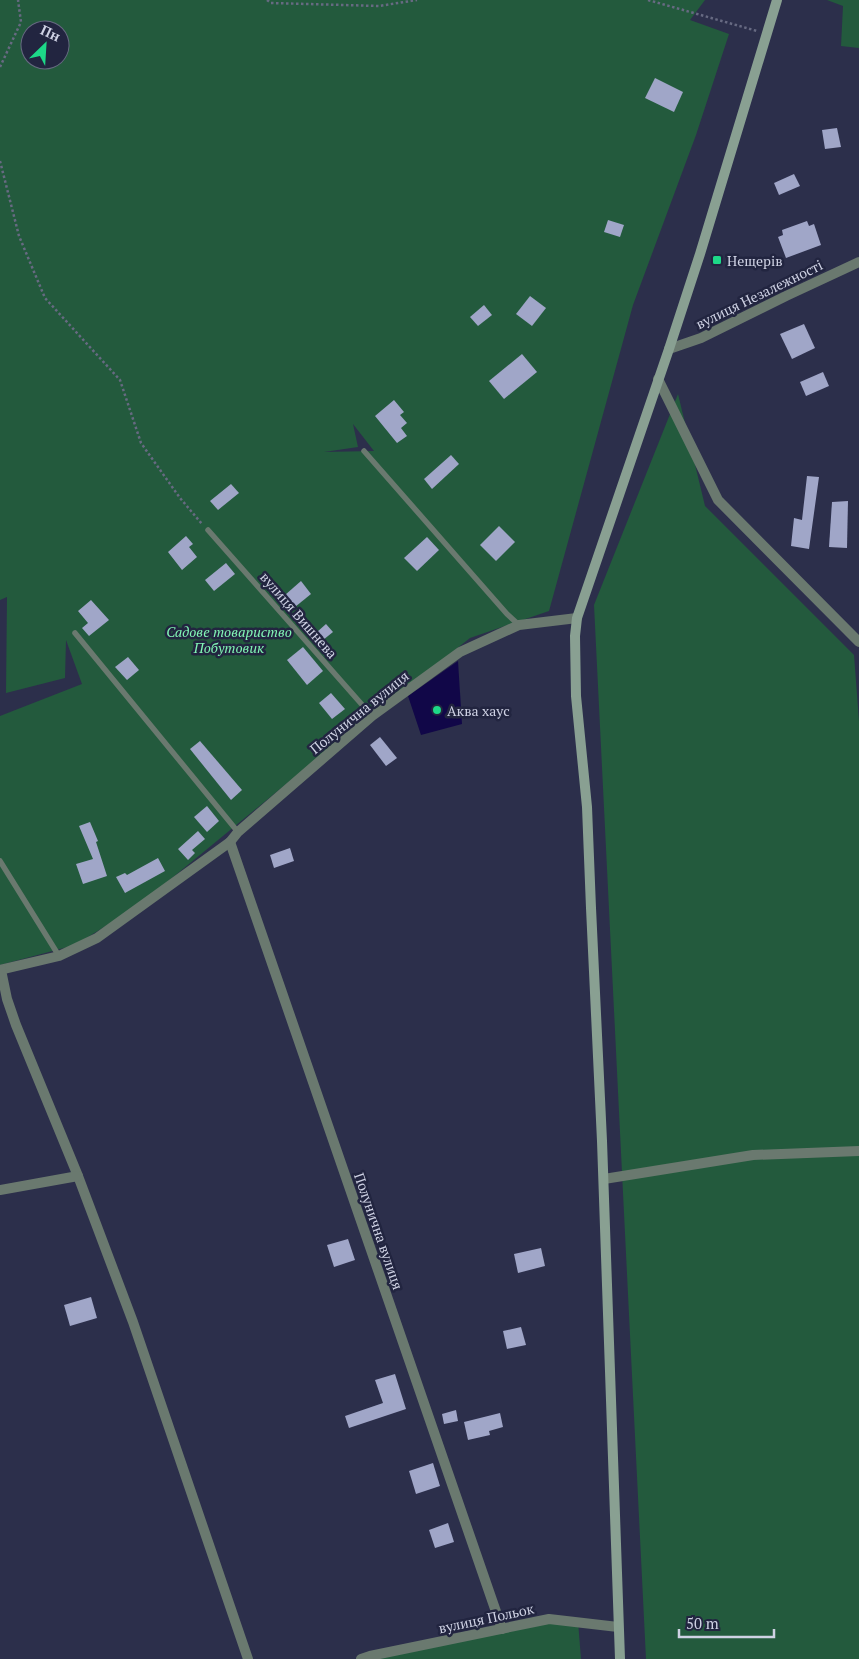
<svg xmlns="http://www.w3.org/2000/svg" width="859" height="1659" font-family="'PT Serif',serif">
<rect width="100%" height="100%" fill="#2c2f4b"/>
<!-- green -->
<g fill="#235a3d" fill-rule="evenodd">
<path d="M0 0H705L690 20 729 34 696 135 633 305 549 611 470 638 291 780 138 906 75 945 0 965V716L82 684 66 640 65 678 6 693 7 597 0 600ZM30 30H60V60H30ZM353 424 374 451 324 452 358 447Z"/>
<polygon points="827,0 859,0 859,48 841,46 843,6"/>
<polygon points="678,394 705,506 854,655 859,721 859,1659 646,1659 594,605"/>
<polygon points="549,1619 578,1621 581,1659 361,1659"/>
</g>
<!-- water -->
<polygon fill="#110748" points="458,661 462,724 421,735 408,696"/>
<!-- building -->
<g fill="#a0a6c8">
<polygon points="655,78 683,92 674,112 645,98"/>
<polygon points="837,128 841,147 825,149 822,130"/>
<polygon points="794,174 800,186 779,195 774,183"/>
<polygon points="608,220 624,225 620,237 604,232"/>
<polygon points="807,221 809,226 814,224 821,245 786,258 778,237 783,235 782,230"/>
<polygon points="530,296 546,308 532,326 516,314"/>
<polygon points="484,305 492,315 478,326 470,317"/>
<polygon points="804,324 815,348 792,359 780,334"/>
<polygon points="522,354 537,372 504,399 489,381"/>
<polygon points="823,372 829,386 806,396 800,382"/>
<polygon points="394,400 404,412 400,415 407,423 401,428 407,436 397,443 375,416"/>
<polygon points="451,455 459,464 432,489 424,479"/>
<polygon points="807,476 819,477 809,549 791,546 794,518 802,520"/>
<polygon points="231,484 239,493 218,510 210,501"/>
<polygon points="848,501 847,548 829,547 832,502"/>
<polygon points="499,526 515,542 496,561 480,545"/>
<polygon points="186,536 193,544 189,547 197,557 182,570 168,552"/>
<polygon points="427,537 439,550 417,571 404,558"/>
<polygon points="226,563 235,574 214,591 205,580"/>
<polygon points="301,581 311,594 295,607 285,595"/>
<polygon points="91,600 109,620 89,636 82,628 88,623 78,611"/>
<polygon points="326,624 333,632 323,640 317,632"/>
<polygon points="303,647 323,671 307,685 287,660"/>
<polygon points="128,657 139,670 127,680 115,667"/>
<polygon points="331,693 345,709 332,719 319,703"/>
<polygon points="380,737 397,758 386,766 370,745"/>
<polygon points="200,741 242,790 231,800 190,749"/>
<polygon points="207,806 219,821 207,832 194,817"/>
<polygon points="90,822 98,841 96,842 107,876 83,884 76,864 93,859 79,826"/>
<polygon points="198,831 205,839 192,850 195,853 188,860 178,849"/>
<polygon points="290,848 294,861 274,868 270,855"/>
<polygon points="158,858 165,871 125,893 116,877 125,873 127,875"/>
<polygon points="348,1239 355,1260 334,1267 327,1245"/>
<polygon points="541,1248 545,1266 518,1273 514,1254"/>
<polygon points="91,1297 97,1318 70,1326 64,1305"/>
<polygon points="521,1327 526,1345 507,1349 503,1331"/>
<polygon points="395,1374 406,1409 349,1428 345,1416 383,1403 375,1380"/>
<polygon points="456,1410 458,1421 444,1424 442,1414"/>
<polygon points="500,1413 503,1427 489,1431 490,1435 468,1440 464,1422"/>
<polygon points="433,1463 440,1486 416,1494 409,1471"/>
<polygon points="448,1523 454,1542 435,1548 429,1530"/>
</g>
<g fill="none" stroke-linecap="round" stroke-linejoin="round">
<!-- path -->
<g stroke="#676a82" stroke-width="2.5" stroke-dasharray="2.5 2.5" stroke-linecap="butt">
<polyline points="267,0 271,3 379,6 417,0"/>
<polyline points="648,0 757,31"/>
<polyline points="0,67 21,22 18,0"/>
<polyline points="0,161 19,236 45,298 120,380 141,443 180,498 202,524"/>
</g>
<!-- service -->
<g stroke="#6a796f" stroke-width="5.5">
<polyline points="364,451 507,614 519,625"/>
<polyline points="208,530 372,716"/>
<polyline points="75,633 238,832"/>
<polyline points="0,861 59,956"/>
</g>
<!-- minor -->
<g stroke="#6a796f" stroke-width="10">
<polyline points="669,349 701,338 786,296 859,262"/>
<polyline points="658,379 718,500 859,642"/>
<polyline points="230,842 502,1629"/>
<polyline points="0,970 59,956 97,938 230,842 238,832 372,716 460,652 519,625 577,618"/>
<polyline points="1,970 7,999 16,1025 78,1176 133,1322 248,1659"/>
<polyline points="604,1179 753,1155 859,1151"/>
<polyline points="0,1190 78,1176"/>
<polyline points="361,1659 370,1656 549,1619 618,1627"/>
</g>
<!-- secondary -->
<polyline stroke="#89a092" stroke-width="10" points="620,1659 602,1141 591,908 587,807 576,696 575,636 577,618 669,349 700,254 777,0"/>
</g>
<!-- markers -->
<g fill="#1dd888" stroke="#222540" stroke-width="2">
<rect x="712" y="255" width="10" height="10" rx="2.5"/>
<circle cx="437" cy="710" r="5"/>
</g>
<g text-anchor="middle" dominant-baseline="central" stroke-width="5" stroke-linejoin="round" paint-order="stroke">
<!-- poi labels -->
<g font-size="14" fill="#cfd2e4" stroke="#222540" text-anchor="start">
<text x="727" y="260">Нещерів</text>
<text x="447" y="710">Аква хаус</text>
</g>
<!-- street labels -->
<g font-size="14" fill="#cfd2e4" stroke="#222540">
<text transform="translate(759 294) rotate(-26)">вулиця Незалежності</text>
<text transform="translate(299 615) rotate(49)">вулиця Вишнева</text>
<text transform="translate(359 712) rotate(-39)">Полунична вулиця</text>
<text transform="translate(379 1231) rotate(71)">Полунична вулиця</text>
<text transform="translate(486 1618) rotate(-12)">вулиця Польок</text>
</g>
<!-- park labels -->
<g font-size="14" font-style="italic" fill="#82f6b5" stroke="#222540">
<text x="229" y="631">Садове товариство<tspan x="229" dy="16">Побутовик</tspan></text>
</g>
</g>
<!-- north arrow -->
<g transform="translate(45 45) rotate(25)"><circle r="24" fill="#222540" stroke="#676a82"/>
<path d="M0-4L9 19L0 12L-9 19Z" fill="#1dd888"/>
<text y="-8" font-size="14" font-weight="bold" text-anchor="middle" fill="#cfd2e4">Пн</text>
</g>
<!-- scale -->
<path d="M679 1629v8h95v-8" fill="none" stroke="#cfd2e4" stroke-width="2.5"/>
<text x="686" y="1629" font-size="15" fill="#cfd2e4" stroke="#222540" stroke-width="4" paint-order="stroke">50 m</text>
</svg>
